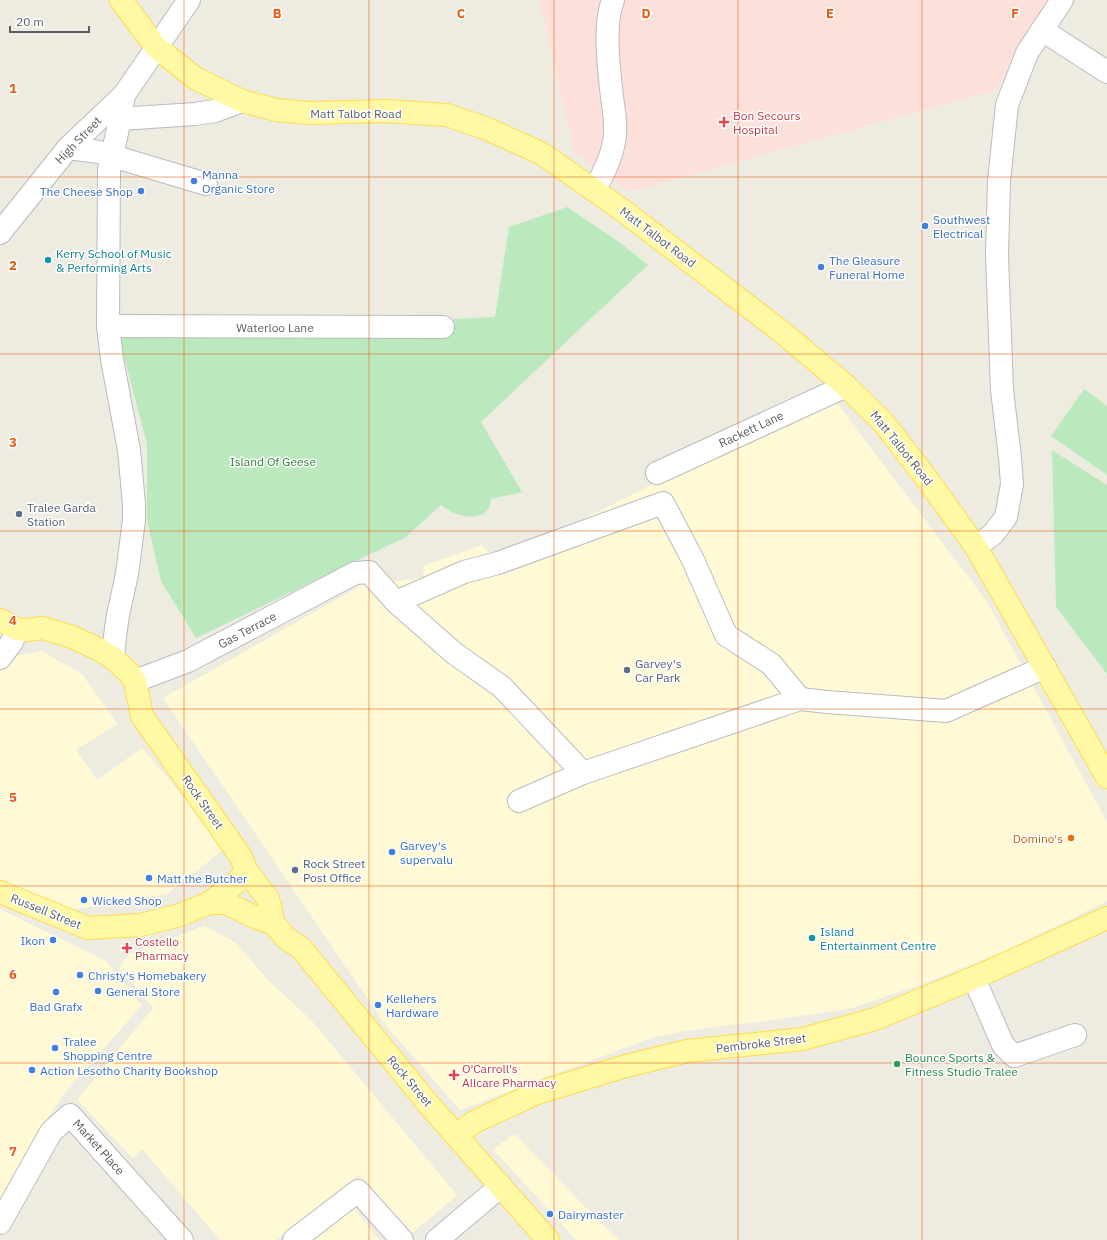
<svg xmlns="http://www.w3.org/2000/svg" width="1107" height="1240" font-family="'IBM Plex Sans',sans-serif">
<rect width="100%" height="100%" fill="#eeece1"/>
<!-- commercial -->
<g fill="#fff9d5">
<polygon points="836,402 986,600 1107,822 1107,901 1004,952 917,986 852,1008 787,1018 685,1031 654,1037 460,1110 384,1023 163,698 362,585 398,581 424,577 423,566 482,545 489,553 551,535 694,464"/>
<polygon points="41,651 81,673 118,724 76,750 97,780 142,748 227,847 167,894 71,910 0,882 0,668 10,657"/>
<polygon points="0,909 106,961 142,1005 63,1095 22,1159 0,1207"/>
<polygon points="204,926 235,942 268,980 311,1020 457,1195 411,1234 359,1175 276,1240 220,1240 142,1149 133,1158 77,1100 153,1008 119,968 129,954 148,948"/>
<polygon points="515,1134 590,1212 619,1240 576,1240 493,1149"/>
<polygon points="352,1206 379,1240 310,1240"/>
</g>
<!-- medical -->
<polygon fill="#fee0da" points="539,0 1054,0 996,90 630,192 575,154"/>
<!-- green -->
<g fill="#bae9be">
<path d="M567 207 619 242 648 265 481 422 522 492 491 499C491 501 490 505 489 508 480 524 452 515 441 505L406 537 196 638 161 581 147 520V444L119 337 451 332 454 319 495 317 509 227Z"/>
<polygon points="1084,389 1107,406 1107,475 1051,436"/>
<polygon points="1052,450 1107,485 1107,674 1056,607"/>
</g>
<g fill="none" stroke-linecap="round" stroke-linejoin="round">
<!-- minor casing -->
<g stroke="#b9bbc1" stroke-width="24">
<g id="minor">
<polyline points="1042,30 1107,72"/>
<polyline points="120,119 195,114 215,111 242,101"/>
<polyline points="68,148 99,152 206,184"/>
<path d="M594 190C603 175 611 159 614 142 617 128 614 111 612 97 609 70 603 26 613 0"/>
<polyline points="0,233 68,148 124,95 189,0"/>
<polyline points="108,326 443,327"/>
<polyline points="657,473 846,386"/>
<polyline points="976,547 993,534 1006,517 1012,484 1010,458 1002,390 997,256 999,181 1007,105 1027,53 1062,0"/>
<polyline points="396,602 464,572 498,563 663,503 693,560 726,635 771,664 800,699"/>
<polyline points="0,658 12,642 17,629"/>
<polyline points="113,658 115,636 118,615 127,574 134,520 134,504 129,450 112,359 108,326 109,170 120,119 124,95"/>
<polyline points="135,681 188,661 355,573 369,572 396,602 454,653 502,687 583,773 800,699 827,702 946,711 1045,667"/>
<polyline points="519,801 583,773"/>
<polyline points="974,978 1003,1045 1014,1056 1075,1035"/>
<polyline points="0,1223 51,1132 70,1115 182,1240"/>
<polyline points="294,1240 358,1191 402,1240"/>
<polyline points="437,1240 501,1186"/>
</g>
</g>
<!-- major casing -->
<g stroke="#ffdb49" stroke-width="24">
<g id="major">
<polyline points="121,0 156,47 195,78 242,101 277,110 309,113 386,111 447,115 485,128 541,153 621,209 782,332 846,386 883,422 924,475 976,547 1107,777"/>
<polyline points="0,620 17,629 27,630 43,628 72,637 98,649 113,658 129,673 135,681 142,716 241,857 246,870 268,899 270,905 273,923"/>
<polyline points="0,892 88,928 141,925 180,915 209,903 236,883 246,870"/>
<polyline points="209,903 226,903 257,918 273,923 286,938 301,948 430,1106 548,1240"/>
<polyline points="456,1135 476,1121 537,1093 626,1066 687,1051 803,1039 875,1019 983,974 1107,918"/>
</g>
</g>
<!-- minor -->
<use href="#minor" stroke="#fff" stroke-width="22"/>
<!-- major -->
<use href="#major" stroke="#fff8a5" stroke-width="22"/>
</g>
<!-- grid -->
<path fill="none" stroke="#e8590c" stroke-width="1" stroke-opacity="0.55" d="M184 0V1240M369 0V1240M554 0V1240M738 0V1240M922 0V1240M0 177H1107M0 354H1107M0 531H1107M0 709H1107M0 886H1107M0 1063H1107"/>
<!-- markers -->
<g fill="#e0444e" stroke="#fff" stroke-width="1.5">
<path d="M722 116h4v4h4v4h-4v4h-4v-4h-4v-4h4z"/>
<path d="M125 942h4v4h4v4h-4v4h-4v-4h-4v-4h4z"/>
<path d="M452 1069h4v4h4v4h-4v4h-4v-4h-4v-4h4z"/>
</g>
<g fill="#3f7fe0" stroke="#fff" stroke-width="1.5">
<circle cx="194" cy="181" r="4"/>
<circle cx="141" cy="191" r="4"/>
<circle cx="925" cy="226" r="4"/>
<circle cx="821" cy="267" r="4"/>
<circle cx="392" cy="852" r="4"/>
<circle cx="149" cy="878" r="4"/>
<circle cx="84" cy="900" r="4"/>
<circle cx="53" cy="940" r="4"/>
<circle cx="80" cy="975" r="4"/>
<circle cx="98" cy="991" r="4"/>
<circle cx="56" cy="992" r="4"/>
<circle cx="378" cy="1005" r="4"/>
<circle cx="55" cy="1048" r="4"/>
<circle cx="32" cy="1070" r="4"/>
<circle cx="550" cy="1214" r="4"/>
</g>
<g fill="#0f9aa8" stroke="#fff" stroke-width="1.5">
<circle cx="48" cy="260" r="4"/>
<circle cx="812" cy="938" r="4"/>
</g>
<g fill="#5c6f8a" stroke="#fff" stroke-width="1.5">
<circle cx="19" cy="514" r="4"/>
<circle cx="627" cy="670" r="4"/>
<circle cx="295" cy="870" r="4"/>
</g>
<circle fill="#e8710a" stroke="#fff" stroke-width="1.5" cx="1071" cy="838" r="4"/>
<circle fill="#2e9e5b" stroke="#fff" stroke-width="1.5" cx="897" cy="1064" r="4"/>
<g text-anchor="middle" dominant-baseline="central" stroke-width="3" stroke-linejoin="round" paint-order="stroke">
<!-- street labels -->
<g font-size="12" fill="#595d63" stroke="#fff">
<text x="356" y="113">Matt Talbot Road</text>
<text transform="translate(78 140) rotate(-46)">High Street</text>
<text transform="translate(658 237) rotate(37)">Matt Talbot Road</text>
<text x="275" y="327">Waterloo Lane</text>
<text transform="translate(751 429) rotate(-25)">Rackett Lane</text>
<text transform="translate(902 448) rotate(51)">Matt Talbot Road</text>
<text transform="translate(247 630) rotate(-28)">Gas Terrace</text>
<text transform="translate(203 802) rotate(55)">Rock Street</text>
<text transform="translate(46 911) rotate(22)">Russell Street</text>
<text transform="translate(761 1043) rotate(-7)">Pembroke Street</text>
<text transform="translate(410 1081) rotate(50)">Rock Street</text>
<text transform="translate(99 1147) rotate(48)">Market Place</text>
</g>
<!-- health labels -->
<g font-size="12" fill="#be3a42" stroke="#fff" text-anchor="start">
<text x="733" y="115">Bon Secours<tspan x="733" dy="14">Hospital</tspan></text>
<text x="135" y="941">Costello<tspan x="135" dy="14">Pharmacy</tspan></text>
<text x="462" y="1068">O'Carroll's<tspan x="462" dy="14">Allcare Pharmacy</tspan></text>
</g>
<!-- shop labels -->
<g font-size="12" fill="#366cbe" stroke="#fff" text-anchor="start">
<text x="202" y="174">Manna<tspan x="202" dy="14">Organic Store</tspan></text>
<text x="133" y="191" text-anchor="end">The Cheese Shop</text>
<text x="933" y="219">Southwest<tspan x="933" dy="14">Electrical</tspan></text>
<text x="829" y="260">The Gleasure<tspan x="829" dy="14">Funeral Home</tspan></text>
<text x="400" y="845">Garvey's<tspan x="400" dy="14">supervalu</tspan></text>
<text x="157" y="878">Matt the Butcher</text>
<text x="92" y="900">Wicked Shop</text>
<text x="45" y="940" text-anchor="end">Ikon</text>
<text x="88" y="975">Christy's Homebakery</text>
<text x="106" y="991">General Store</text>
<text x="386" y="998">Kellehers<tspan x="386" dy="14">Hardware</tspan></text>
<text x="56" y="1006" text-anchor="middle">Bad Grafx</text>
<text x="63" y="1041">Tralee<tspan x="63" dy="14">Shopping Centre</tspan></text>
<text x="40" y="1070">Action Lesotho Charity Bookshop</text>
<text x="558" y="1214">Dairymaster</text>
</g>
<!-- culture labels -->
<g font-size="12" fill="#0d838f" stroke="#fff" text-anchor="start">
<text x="56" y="253">Kerry School of Music<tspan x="56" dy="14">&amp; Performing Arts</tspan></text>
<text x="820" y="931">Island<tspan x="820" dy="14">Entertainment Centre</tspan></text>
</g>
<!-- park labels -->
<g font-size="12" fill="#2a8236" stroke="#fff">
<text x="273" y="461">Island Of Geese</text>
</g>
<!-- service labels -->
<g font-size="12" fill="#4e5e75" stroke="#fff" text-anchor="start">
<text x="27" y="507">Tralee Garda<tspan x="27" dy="14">Station</tspan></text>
<text x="635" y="663">Garvey's<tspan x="635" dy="14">Car Park</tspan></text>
<text x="303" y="863">Rock Street<tspan x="303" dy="14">Post Office</tspan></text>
</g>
<!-- food labels -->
<g font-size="12" fill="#c56008" stroke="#fff" text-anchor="end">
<text x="1063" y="838">Domino's</text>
</g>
<!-- leisure labels -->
<g font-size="12" fill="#27864d" stroke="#fff" text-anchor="start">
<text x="905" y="1057">Bounce Sports &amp;<tspan x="905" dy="14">Fitness Studio Tralee</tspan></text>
</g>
</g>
<g font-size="13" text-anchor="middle" font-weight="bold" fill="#e8590c" stroke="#fff" stroke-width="3" stroke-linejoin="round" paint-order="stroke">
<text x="277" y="18">B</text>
<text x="461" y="18">C</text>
<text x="646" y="18">D</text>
<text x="830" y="18">E</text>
<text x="1015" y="18">F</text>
<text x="13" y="93">1</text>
<text x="13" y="270">2</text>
<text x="13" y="447">3</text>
<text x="13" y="625">4</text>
<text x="13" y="802">5</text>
<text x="13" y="979">6</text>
<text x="13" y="1156">7</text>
</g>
<!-- scale -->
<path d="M10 26v6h79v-6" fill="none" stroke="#595d63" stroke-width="2"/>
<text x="16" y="26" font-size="12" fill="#595d63" stroke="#ffffff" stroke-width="3" paint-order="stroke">20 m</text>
</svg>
